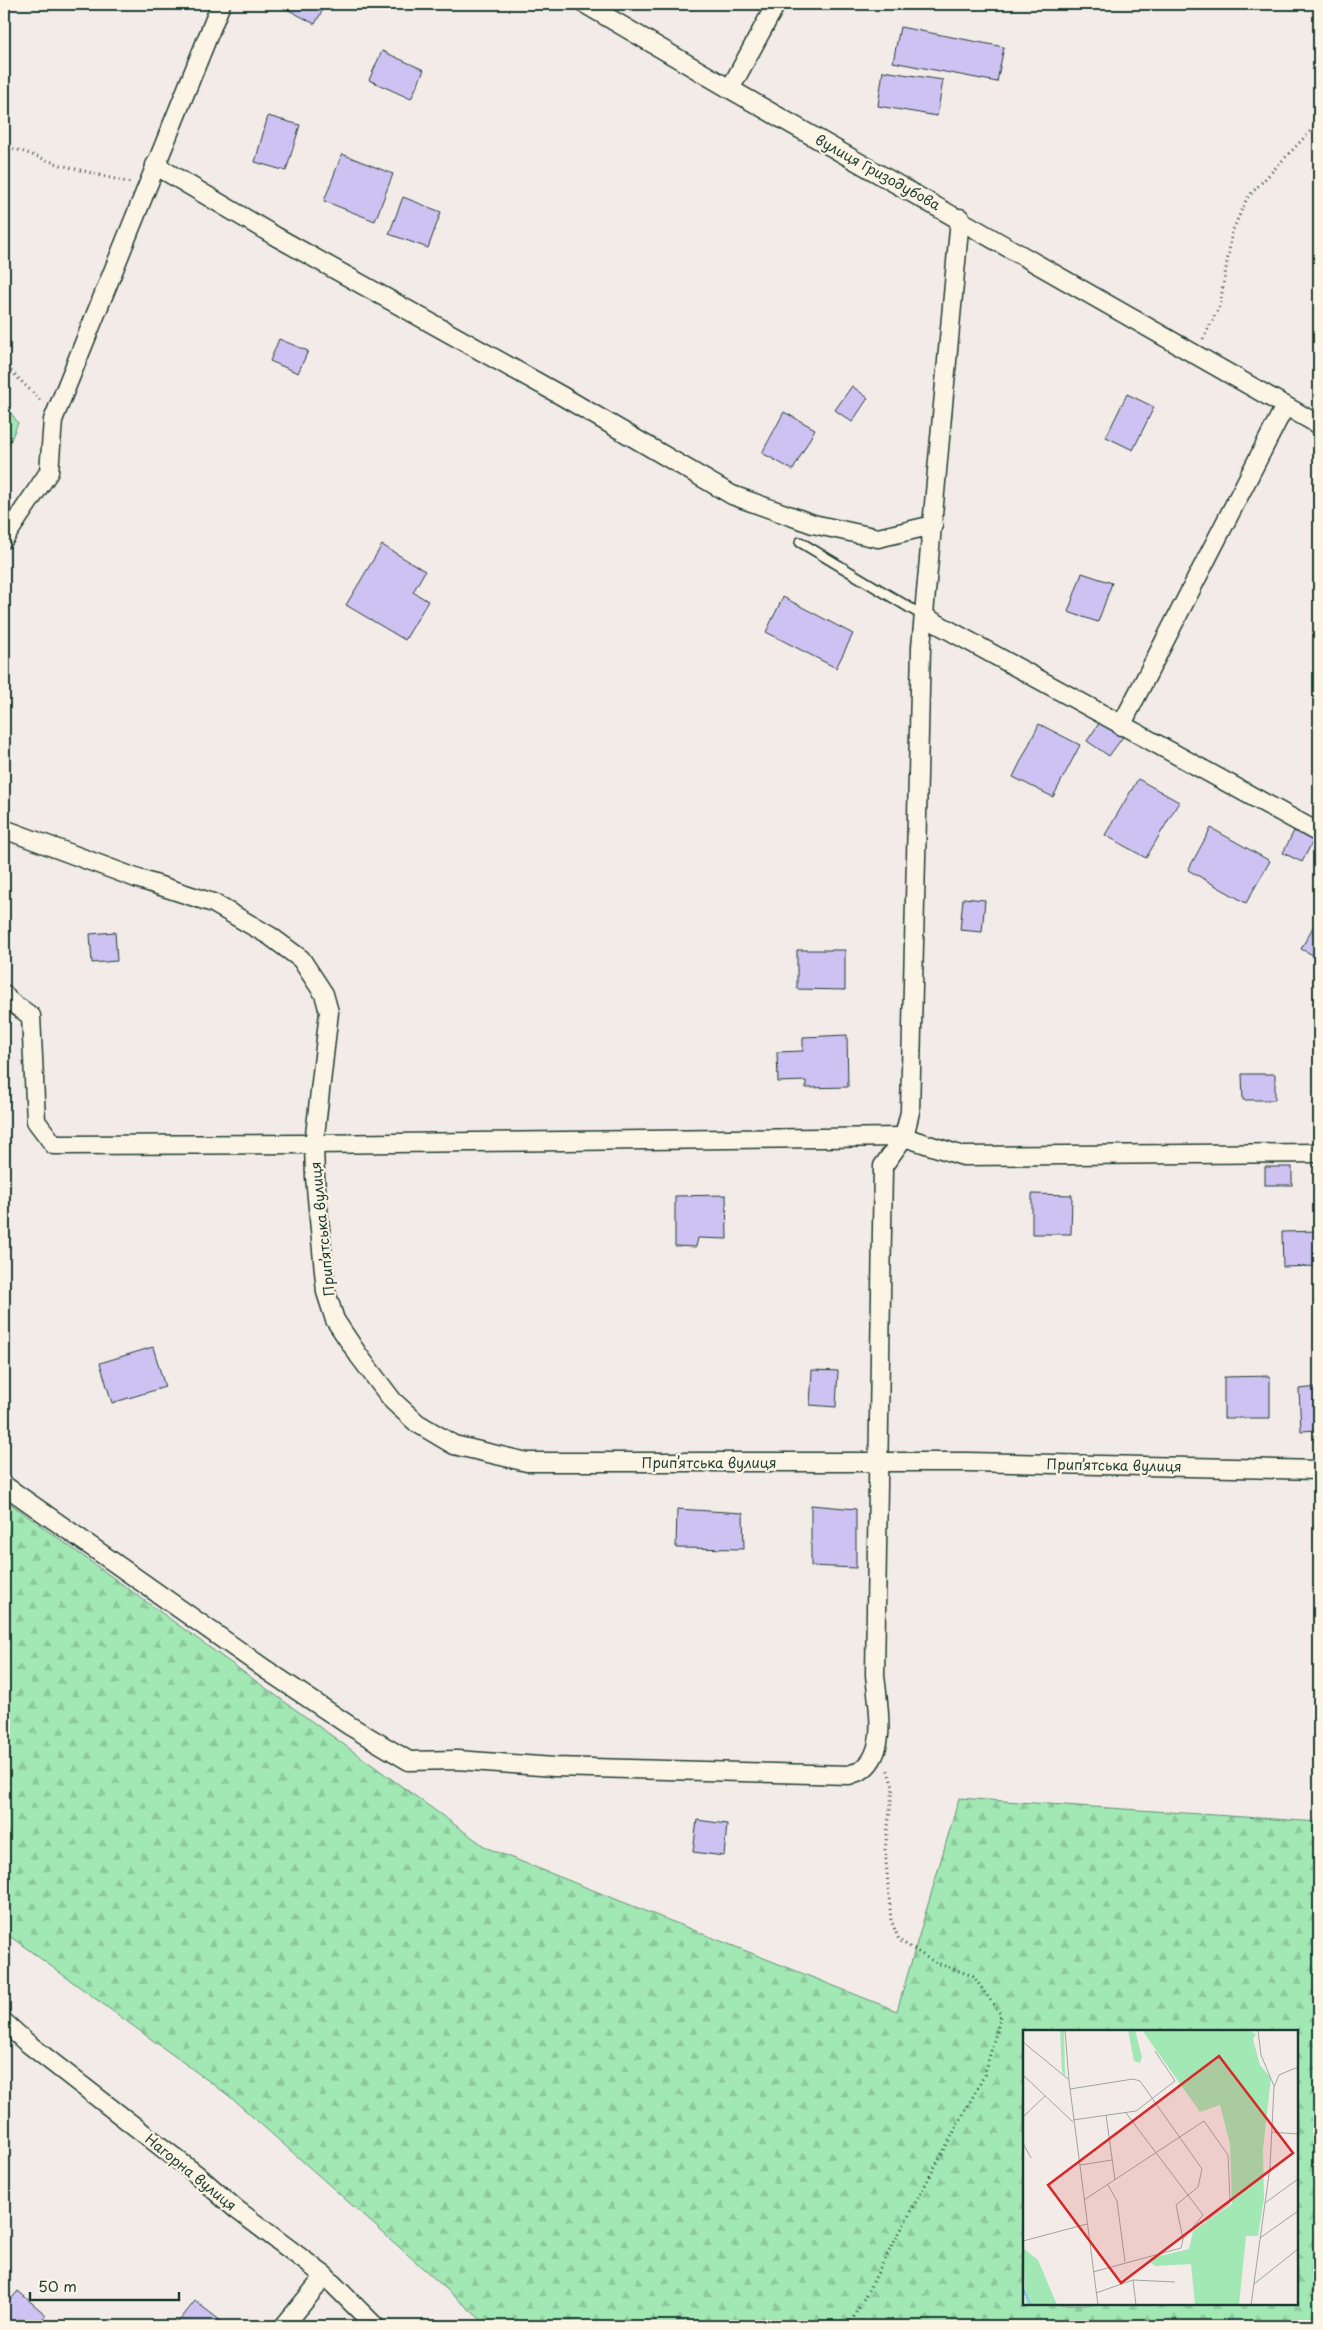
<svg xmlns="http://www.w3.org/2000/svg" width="1323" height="2330" font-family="'Playpen Sans',sans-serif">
<defs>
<pattern id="forest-firs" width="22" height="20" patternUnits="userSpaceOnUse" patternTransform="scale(1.25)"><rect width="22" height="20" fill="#a2e8b4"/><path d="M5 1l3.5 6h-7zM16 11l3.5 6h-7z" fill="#8bc89b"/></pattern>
</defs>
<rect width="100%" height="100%" fill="#f3ebe8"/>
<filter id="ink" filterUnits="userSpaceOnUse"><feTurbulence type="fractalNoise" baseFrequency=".02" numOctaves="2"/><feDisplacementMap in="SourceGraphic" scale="10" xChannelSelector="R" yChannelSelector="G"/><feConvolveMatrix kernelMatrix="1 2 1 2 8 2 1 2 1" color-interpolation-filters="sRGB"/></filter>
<g filter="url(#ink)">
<!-- forest -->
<g fill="url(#forest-firs)" stroke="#609274" fill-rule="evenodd">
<polygon points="4,403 18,423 4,456"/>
<path d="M4 1499 487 1848 897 2011 959 1798 1319 1822V2326H488L228 2095 4 1932ZM1024 2031H1297V2304H1024Z"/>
</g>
<!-- building -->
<g fill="#cec2f3" stroke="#1f3d34">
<polygon points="282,4 326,4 315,24 281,6"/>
<polygon points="900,27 1004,47 997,82 893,62"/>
<polygon points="382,51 424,70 411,99 369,80"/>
<polygon points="883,71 943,80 937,116 878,106"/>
<polygon points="268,116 300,125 286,171 255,162"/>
<polygon points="342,154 393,174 375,221 324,201"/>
<polygon points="403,197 441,212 428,248 389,234"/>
<polygon points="279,339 308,351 298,373 270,361"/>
<polygon points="852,386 868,398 852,422 835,410"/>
<polygon points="1127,394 1154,407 1133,450 1106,437"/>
<polygon points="784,412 815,429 793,470 762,453"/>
<polygon points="382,545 425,571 413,592 428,601 405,640 346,605"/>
<polygon points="1082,573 1112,583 1098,622 1068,612"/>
<polygon points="783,597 853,634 836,668 766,632"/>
<polygon points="1102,719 1125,734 1109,756 1087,741"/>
<polygon points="1039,724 1080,745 1053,797 1013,777"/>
<polygon points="1138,779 1179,802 1146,858 1105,835"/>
<polygon points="1211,828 1270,861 1246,903 1188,870"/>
<polygon points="1294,831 1313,841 1302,862 1283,853"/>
<polygon points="963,898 985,900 982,932 960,930"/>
<polygon points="1319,916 1319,958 1301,949"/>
<polygon points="115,932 117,961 92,963 90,934"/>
<polygon points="797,950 845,950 845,990 797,989"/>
<polygon points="847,1035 848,1087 806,1088 806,1081 778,1082 777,1052 803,1051 803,1037"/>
<polygon points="1242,1074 1275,1074 1275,1100 1243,1100"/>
<rect x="1265" y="1167" width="27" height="18"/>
<polygon points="1032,1194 1072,1195 1071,1234 1032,1234"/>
<polygon points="726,1195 727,1239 698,1238 696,1247 675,1246 675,1196"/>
<polygon points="1319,1231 1319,1266 1283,1267 1282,1232"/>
<polygon points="153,1347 165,1387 112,1403 100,1363"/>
<polygon points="812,1370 838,1371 836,1407 810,1405"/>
<polygon points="1270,1376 1270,1418 1224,1418 1224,1377"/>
<polygon points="1319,1387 1319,1430 1301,1431 1299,1389"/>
<polygon points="811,1505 856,1509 856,1568 811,1566"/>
<polygon points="677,1509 743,1513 744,1549 676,1548"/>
<polygon points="697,1820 727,1824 724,1856 693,1852"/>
<polygon points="18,2291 46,2315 36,2326 4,2326 4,2307"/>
<polygon points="195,2301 221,2321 217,2326 176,2325"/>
</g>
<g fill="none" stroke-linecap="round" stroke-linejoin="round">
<!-- lane casing -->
<g stroke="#1f3d34" stroke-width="12">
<polyline id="lane" points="800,542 925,617"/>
</g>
<!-- street casing -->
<g stroke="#1f3d34" stroke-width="21">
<g id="street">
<polyline points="585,4 730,89 1319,425"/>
<polyline points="730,89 776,4"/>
<polyline points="155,165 275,236 562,396 732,495 813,524 878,538 933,525"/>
<polyline points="4,539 49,472 53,420 221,4"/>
<polyline points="925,617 1319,833"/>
<polyline points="1121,726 1285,406"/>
<polyline points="4,829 136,878 213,903 270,936 301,959 324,994 329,1012 314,1144 315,1177 326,1292 335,1320 359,1356 393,1401 417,1423 454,1445 527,1462 968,1462 1319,1470"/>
<polyline points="4,994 8,1000 31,1016 36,1121 54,1145 314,1144 904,1137 963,1156 1319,1153"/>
<path d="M4 1485 265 1669 350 1726 409 1761 457 1760 554 1767 849 1775C853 1773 860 1772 863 1769 889 1749 877 1702 875 1674L883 1166 904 1137 910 1112 921 647 960 218"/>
<polyline points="4,2022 26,2042 196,2174 236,2209 325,2276 375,2326"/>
<polyline points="284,2326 325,2276"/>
</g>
</g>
<!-- path -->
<g stroke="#1f3d34" stroke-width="3" stroke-dasharray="1 4" stroke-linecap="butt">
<polyline points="4,145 61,165 130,183"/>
<polyline points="1203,339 1220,305 1232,232 1247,198 1319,122"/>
<polyline points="4,364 42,402"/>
<polyline points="849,2326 984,2076 1001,2015 973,1976 934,1962 899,1940 891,1920 885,1849 893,1787 887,1768"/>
</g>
<!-- lane -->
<use href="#lane" stroke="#fcf5e5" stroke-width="9"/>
<!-- street -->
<use href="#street" stroke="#fcf5e5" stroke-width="18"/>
</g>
</g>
<g text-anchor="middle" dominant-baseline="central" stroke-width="4.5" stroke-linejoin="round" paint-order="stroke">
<!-- street labels -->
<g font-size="14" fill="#1f3d34" stroke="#fcf5e5">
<text transform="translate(878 172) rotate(29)">вулиця Гризодубова</text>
<text transform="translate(322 1229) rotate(-96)">Прип’ятська вулиця</text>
<text x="709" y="1462">Прип’ятська вулиця</text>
<text transform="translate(1114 1465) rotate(1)">Прип’ятська вулиця</text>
<text transform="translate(191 2172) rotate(39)">Нагорна вулиця</text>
</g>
</g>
<!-- overview -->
<g transform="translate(1023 2030)">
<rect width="275" height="275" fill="#f3ebe8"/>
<path d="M37 0H41L42 46 39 42ZM105 0H112L119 27 117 33 111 31ZM119 0H225L233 4 230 9 237 35 248 48 240 119 241 169 235 206H223L216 275H172L168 234 132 236 127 232 128 228 166 219 170 201 209 174 207 114 197 75 177 82Z" fill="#a2e8b4"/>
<path d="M0 218 15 230 34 275H3Z" fill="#a2e8b4"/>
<path fill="none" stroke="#8fcdf0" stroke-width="2.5" d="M0 259 8 275"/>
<path fill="none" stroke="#9ea5a0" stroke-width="1" d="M42 0 46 51 75 275M235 0 238 25 251 56M0 12 45 49M0 45 50 92M47 59 110 49 117 51 179 139 175 157 153 175 160 209 158 218 70 242M103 83 180 185 160 209M83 85 92 150M0 87 22 66M50 90 113 81 152 51 132 21M248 102 275 104M0 113 8 128M57 135 89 130M85 155 94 171 102 232M61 170 181 91 205 125 207 168 206 174 183 191M242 173 275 149M237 208 275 181M0 211 64 194M110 250 113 275M231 254 275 219M73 263 110 250 152 252M228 275 247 137 251 57 256 45 275 37"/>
<path fill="#d62828" fill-opacity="0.15" stroke="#d62828" stroke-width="2.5" d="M196 26 270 123 98 253 25 155Z"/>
<rect width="275" height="275" fill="none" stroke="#1f3d34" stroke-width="2.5"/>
</g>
<!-- margin -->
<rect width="1323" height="2330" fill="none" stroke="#fcf5e5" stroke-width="20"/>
<rect x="10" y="10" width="1303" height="2310" fill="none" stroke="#1f3d34" stroke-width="2" filter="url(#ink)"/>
<!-- scale -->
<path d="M30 2292v8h149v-8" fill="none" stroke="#1f3d34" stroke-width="2.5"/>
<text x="38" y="2292" font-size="15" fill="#1f3d34" stroke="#fcf5e5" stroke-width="4" paint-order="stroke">50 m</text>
</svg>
